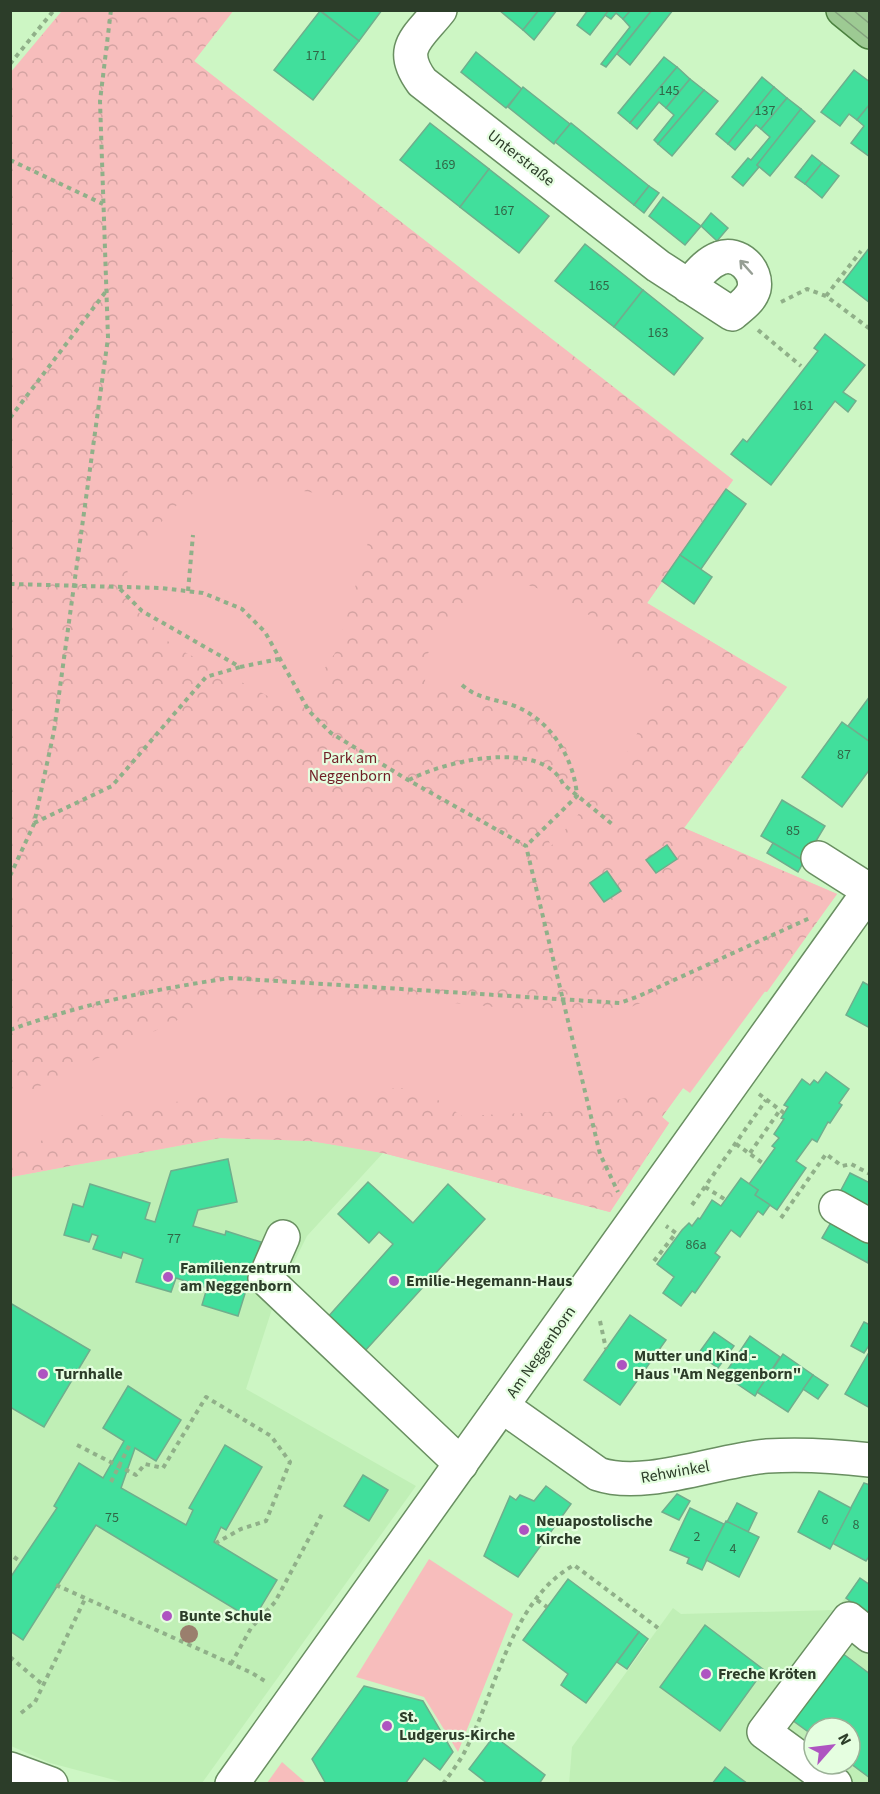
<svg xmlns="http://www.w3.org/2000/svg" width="880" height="1794" font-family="'Source Sans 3',sans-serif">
<defs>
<pattern id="forest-crowns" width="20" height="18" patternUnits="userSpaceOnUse" patternTransform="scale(1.5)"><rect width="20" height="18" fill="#f7bdbc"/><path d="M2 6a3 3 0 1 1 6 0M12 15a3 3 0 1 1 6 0" fill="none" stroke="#d4a3a2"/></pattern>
</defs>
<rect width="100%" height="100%" fill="#cdf6c4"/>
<!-- built -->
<g fill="#c0efb6" fill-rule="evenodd">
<polygon points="220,1138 312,1141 383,1153 307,1236 275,1300 246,1389 416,1486 202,1783 126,1783 50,1763 11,1746 11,1177"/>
<path d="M860 1578 869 1585V1783L569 1784 572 1747 673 1608 681 1614 836 1610ZM814 1728H850V1764H814Z"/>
</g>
<!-- green -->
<g fill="#f7bdbc">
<polygon points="62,11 233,11 194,61 733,480 647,603 787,687 684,828 837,894 690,1093 683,1088 662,1117 669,1123 610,1212 383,1153 311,1141 220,1138 11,1177 10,73"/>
<polygon points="429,1559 513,1614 458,1752 424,1697 356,1677"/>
<polygon points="282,1762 306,1783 267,1783"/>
</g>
<!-- forest -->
<g fill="url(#forest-crowns)" fill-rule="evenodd">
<path d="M62 11H233L194 61 733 480 647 603 787 687 684 828 837 894 767 992 697 980 631 1007 575 1015 373 995H230L27 1092 11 1088V73ZM247 481 366 502 375 518 337 650 296 711 173 646 129 603 127 560 185 496ZM503 576 539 589 589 615 613 646 650 681 674 689V697L641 726 620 766 551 846 538 815 569 777 566 746 551 724 450 693 425 683 426 656 455 616Z"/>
<polygon points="420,1088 462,1116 548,1112 683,1088 662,1117 669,1123 610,1212 383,1153 311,1141 220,1138 11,1177 11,1154 95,1117 229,1092"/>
</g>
<!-- building -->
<g fill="#41df9c" stroke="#70ae8d" stroke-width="1.5">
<polygon points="320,10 382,10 359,41"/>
<polygon points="499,10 539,10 523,30"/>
<polygon points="539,10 557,10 534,40 523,30"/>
<polygon points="588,10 609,10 590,35 577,25"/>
<polygon points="609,10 631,10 623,19 616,13 611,19 605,15"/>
<polygon points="631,10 652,10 606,67 601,64 630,27 623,19"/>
<polygon points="652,10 673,10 630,65 617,54"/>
<polygon points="320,11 359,41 313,100 274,70"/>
<polygon points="476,52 522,89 506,108 461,72"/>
<polygon points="664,57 677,67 630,123 618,113"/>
<polygon points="677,67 690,79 666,108 659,102 637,129 630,123"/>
<polygon points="854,70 870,82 870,104 857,120 849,114 840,126 821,112"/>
<polygon points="762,77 774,87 728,144 716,134"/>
<polygon points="690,79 704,90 658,144 654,140 674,115 666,108"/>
<polygon points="523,87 570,124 554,144 508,107"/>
<polygon points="774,87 787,98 761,129 756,125 735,150 728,144"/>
<polygon points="704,90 718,101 672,156 658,144"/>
<polygon points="787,98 801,109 757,165 759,167 743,186 732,177 748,158 751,160 770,137 761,129"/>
<polygon points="870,104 870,157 851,143 864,126 857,120"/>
<polygon points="801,109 815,121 770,176 757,165"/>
<polygon points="430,123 489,169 460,207 400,160"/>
<polygon points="571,123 649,186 634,205 555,142"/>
<polygon points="812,155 822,163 805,184 795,177"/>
<polygon points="822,163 839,176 822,198 805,184"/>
<polygon points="489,169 549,216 519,253 460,207"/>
<polygon points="649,186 659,193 644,213 634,205"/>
<polygon points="663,197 701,226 685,245 649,216"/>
<polygon points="711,213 728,228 717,241 701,226"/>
<polygon points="585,244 643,290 614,327 555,281"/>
<polygon points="870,247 870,303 843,282"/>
<polygon points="643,290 703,338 674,375 614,327"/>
<polygon points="825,334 865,365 843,392 856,401 848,412 835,401 771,485 731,454 743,439 747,442 818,351 814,348"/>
<polygon points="726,489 746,504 701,569 680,555"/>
<polygon points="680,555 712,577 694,604 662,581"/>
<polygon points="870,696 870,742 848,726"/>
<polygon points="842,722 870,742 870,769 842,807 802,777"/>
<polygon points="782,800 825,826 804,861 761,836"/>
<polygon points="773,843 804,861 798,872 767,853"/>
<polygon points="667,845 677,859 656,873 646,860"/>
<polygon points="607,871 621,891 604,902 590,883"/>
<polygon points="863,982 870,986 870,1028 846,1015"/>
<polygon points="826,1072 849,1089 839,1103 842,1105 830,1123 828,1122 817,1142 812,1139 796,1161 806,1168 777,1210 755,1195 758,1190 749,1184 775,1148 772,1146 779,1138 774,1134 784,1119 781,1118 788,1107 784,1105 802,1079 810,1085 814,1080 818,1083"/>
<polygon points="228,1159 237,1202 198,1210 193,1226 225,1235 226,1231 261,1242 238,1316 202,1305 207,1288 176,1278 171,1292 136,1282 143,1259 123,1252 121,1258 93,1249 98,1236 92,1234 89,1242 64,1235 73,1204 83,1207 90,1184 150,1203 145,1219 155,1222 171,1171"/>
<polygon points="850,1173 870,1183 870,1208 840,1192"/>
<polygon points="741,1178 758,1190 755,1195 770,1205 763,1215 758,1211 740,1237 731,1230 715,1253 720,1257 695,1293 692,1291 681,1306 663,1293 674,1277 657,1264 682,1230 689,1223 692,1226 698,1218 700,1219 712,1200 721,1206"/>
<polygon points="368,1182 413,1223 448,1184 485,1219 364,1352 327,1318 393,1244 379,1232 369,1243 338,1214"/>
<polygon points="833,1219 870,1240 868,1263 822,1238"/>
<polygon points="10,1303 90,1350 44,1427 10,1407"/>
<polygon points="630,1315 666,1340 620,1405 584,1380"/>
<polygon points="864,1322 870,1325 870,1344 864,1353 851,1346"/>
<polygon points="714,1332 734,1346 718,1368 698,1354"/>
<polygon points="750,1336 780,1357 755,1396 724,1375"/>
<polygon points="783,1354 813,1375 788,1412 757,1392"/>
<polygon points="868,1354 870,1355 870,1408 845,1394"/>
<polygon points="813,1375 828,1385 818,1399 803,1389"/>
<polygon points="128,1386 181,1420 156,1461 135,1448 121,1488 186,1525 193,1510 189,1508 225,1445 262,1467 226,1530 221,1527 214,1542 277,1580 253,1620 96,1525 23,1640 10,1631 10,1578 57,1508 54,1506 79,1463 103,1478 124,1441 103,1428"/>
<polygon points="363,1475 388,1490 369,1521 344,1506"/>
<polygon points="864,1483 870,1485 870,1555 866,1561 832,1543"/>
<polygon points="546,1486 571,1504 518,1577 484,1556 510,1496 516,1500 520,1495 534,1501"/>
<polygon points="819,1491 851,1508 830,1549 798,1532"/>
<polygon points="677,1494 690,1501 679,1520 662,1512"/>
<polygon points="737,1503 757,1513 748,1532 727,1522"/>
<polygon points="690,1508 724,1524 702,1570 687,1563 689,1558 670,1550"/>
<polygon points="726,1521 759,1537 739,1577 706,1560"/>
<polygon points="860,1578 870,1585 870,1616 846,1598"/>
<polygon points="568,1579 639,1632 586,1703 561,1685 568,1674 523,1640"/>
<polygon points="705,1625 764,1670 720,1731 660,1687"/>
<polygon points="639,1632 648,1639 627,1669 617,1662"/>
<polygon points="838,1650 870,1674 870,1778 850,1763 850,1728 814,1728 814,1736 788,1717"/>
<polygon points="364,1686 423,1701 453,1752 440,1770 424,1758 405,1784 326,1784 312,1759"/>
<polygon points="494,1736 545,1775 539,1784 488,1784 469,1769"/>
<polygon points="725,1767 748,1784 712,1784"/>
</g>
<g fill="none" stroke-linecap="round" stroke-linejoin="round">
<!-- minor casing -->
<g stroke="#698f61" stroke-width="36">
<g id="minor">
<path d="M440 10C418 38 397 48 422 82L658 266 732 314C740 307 751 300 754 289 758 270 738 251 720 258 706 263 697 276 688 286"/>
<polyline points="818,858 870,891"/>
<polyline points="836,1207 870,1226"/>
<polyline points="283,1237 265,1278 461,1464"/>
<path d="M502 1406 598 1474C645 1490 717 1460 767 1456 801 1454 836 1456 870 1460"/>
<polyline points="10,1769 51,1784"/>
<polyline points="232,1784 870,890"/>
<polyline points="835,1784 764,1732 849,1619 870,1636"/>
</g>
</g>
<!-- major casing -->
<g stroke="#4b813f" stroke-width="36">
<polyline id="major" points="843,10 870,32"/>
</g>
<!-- path -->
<g stroke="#90b089" stroke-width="4" stroke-dasharray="4.5 4.5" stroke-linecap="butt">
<polyline points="10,64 54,10"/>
<polyline points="10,160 103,204"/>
<polyline points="826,296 861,251"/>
<polyline points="781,302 807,289 826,296 870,329"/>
<polyline points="758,330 801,366"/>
<polyline points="10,418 107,290"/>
<polyline points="10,584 161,588 203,593 242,609 265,632 309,711 331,733 408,780 526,846 600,1154 618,1192"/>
<polyline points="120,589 142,611 240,667 279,659"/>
<polyline points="188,591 193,535"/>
<path d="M462 685C477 698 490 698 509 704 548 716 574 756 577 796L526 846"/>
<path d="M409 780C444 761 542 738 563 784L612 824"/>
<polyline points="34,823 112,786 206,677 240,667"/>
<polyline points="10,876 34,824 54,731 108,338 100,101 111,10"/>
<path d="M10 1030C81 1004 156 989 230 978L620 1003 639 996 812 917"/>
<polyline points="759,1094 784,1113"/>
<polyline points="736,1144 764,1164"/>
<polyline points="750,1153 780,1110"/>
<polyline points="705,1187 726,1200"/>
<polyline points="692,1205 766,1100"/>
<polyline points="781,1218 826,1154 842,1166 851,1164 870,1174"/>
<polyline points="654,1261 676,1233 666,1226"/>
<polyline points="600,1321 606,1349"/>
<polyline points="77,1445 136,1475 145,1464 163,1468 206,1397 271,1436 290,1462 266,1521 241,1529 216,1543"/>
<polyline points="111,1482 130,1444"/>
<polyline points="14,1557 21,1562"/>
<polyline points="56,1585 252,1673 268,1683"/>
<polyline points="537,1600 547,1607"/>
<polyline points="10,1657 42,1684"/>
<polyline points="231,1664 251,1628 275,1602 323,1512"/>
<polyline points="21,1713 35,1702 85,1599"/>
<path d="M443 1784C450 1774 458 1764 464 1753 496 1693 510 1601 574 1565L658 1628"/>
</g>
<!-- minor -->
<use href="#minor" stroke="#fff" stroke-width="33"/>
<!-- major -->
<use href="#major" stroke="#9dca93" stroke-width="33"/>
<!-- tram -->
<g stroke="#83a17d" stroke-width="1.5">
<polyline points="833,10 870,40"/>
<polyline points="853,10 870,24"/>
</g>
</g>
<!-- trees -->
<circle fill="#9a7f6d" cx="189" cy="1634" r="9"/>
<!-- one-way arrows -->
<defs><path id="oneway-shaft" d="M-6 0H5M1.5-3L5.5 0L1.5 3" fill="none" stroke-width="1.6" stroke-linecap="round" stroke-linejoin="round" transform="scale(1.5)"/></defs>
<use stroke="#969e94" href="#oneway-shaft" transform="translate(746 267) rotate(-132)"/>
<!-- markers -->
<g fill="#ae54c1" stroke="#e5fee0" stroke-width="2">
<circle cx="168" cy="1277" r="6"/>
<circle cx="394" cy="1281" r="6"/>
<circle cx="622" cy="1365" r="6"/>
<circle cx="43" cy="1374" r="6"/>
<circle cx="524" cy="1530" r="6"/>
<circle cx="167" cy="1616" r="6"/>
<circle cx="706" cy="1674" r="6"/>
<circle cx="387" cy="1726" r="6"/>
</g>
<g text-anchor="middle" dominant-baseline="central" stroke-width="4.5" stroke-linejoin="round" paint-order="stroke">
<!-- number labels -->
<g font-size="14" fill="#316646">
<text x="316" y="56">171</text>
<text x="669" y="91">145</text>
<text x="765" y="111">137</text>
<text x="445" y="165">169</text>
<text x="504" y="211">167</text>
<text x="599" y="286">165</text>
<text x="658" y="333">163</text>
<text x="803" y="406">161</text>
<text x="844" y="755">87</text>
<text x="793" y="831">85</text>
<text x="174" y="1239">77</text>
<text x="696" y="1245">86a</text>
<text x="112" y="1518">75</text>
<text x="825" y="1520">6</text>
<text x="856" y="1525">8</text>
<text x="697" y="1537">2</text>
<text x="733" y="1549">4</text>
</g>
<!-- street labels -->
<g font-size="16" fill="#2c3d29" stroke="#e5fee0">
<text transform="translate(521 158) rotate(38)">Unterstraße</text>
<text transform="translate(541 1352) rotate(-55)">Am Neggenborn</text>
<text transform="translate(675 1472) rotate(-10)">Rehwinkel</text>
</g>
<!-- park labels -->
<g font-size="16" fill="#701e25" stroke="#e5fee0">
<text x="350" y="758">Park am<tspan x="350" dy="18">Neggenborn</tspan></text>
</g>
<!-- poi labels -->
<g font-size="16" font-weight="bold" fill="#2c3d29" stroke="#e5fee0" text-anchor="start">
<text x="180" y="1268">Familienzentrum<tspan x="180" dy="18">am Neggenborn</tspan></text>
<text x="406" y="1281">Emilie-Hegemann-Haus</text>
<text x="634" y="1356">Mutter und Kind -<tspan x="634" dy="18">Haus "Am Neggenborn"</tspan></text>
<text x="55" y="1374">Turnhalle</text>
<text x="536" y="1521">Neuapostolische<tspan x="536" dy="18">Kirche</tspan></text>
<text x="179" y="1616">Bunte Schule</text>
<text x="718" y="1674">Freche Kröten</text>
<text x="399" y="1717">St.<tspan x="399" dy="18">Ludgerus-Kirche</tspan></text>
</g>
</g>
<!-- border -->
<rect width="880" height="1794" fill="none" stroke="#2c3d29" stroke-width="24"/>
<!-- north arrow -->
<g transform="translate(832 1746) rotate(62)"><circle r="28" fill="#e5fee0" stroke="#9bb197" stroke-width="1.5"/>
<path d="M0-4.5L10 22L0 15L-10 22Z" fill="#ae54c1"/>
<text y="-9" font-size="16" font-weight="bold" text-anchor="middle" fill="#2c3d29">N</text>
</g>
</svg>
